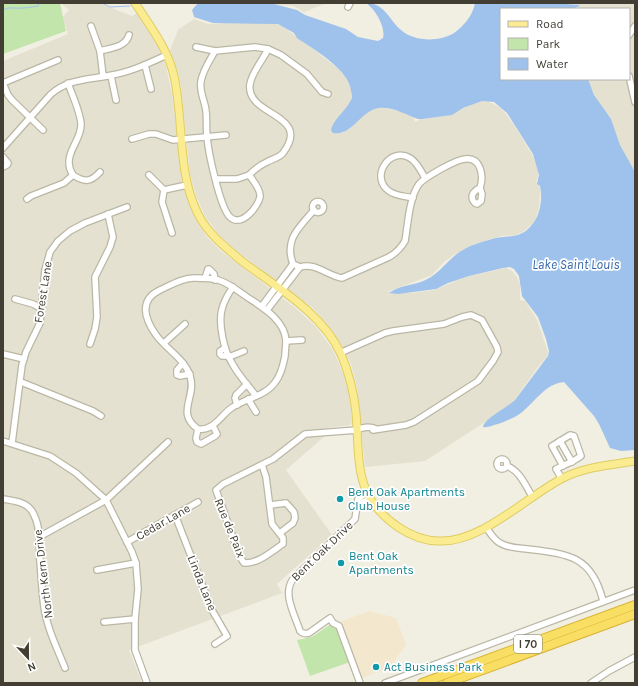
<svg xmlns="http://www.w3.org/2000/svg" width="638" height="686" font-family="Karla,sans-serif">
<rect width="100%" height="100%" fill="#f1eee2"/>
<!-- residential -->
<g fill="#e4e1d0">
<polygon points="61,3 99,3 132,16 137,13 158,47 166,66 172,94 183,183 190,207 199,225 208,238 221,251 298,310 316,327 333,350 345,378 350,401 352,422 350,425 326,428 326,435 286,470 332,535 277,584 282,593 129,650 142,683 3,683 3,61 68,34 63,17 69,10"/>
<polygon points="258,3 327,3 304,12 294,6"/>
<polygon points="552,3 635,3 635,171 630,167 593,92 587,79 629,79 629,9 574,9 579,8 580,5"/>
<polygon points="194,19 208,24 259,21 281,25 339,69 352,84 353,99 335,128 330,132 343,133 367,111 379,107 399,111 409,115 413,117 415,122 418,121 420,119 431,118 449,115 479,101 487,101 501,108 514,125 533,156 538,170 538,177 536,182 540,188 540,192 539,207 535,221 523,232 515,235 501,236 472,245 457,253 444,262 432,275 387,292 412,293 434,290 466,277 506,268 512,271 517,277 520,285 520,300 525,301 537,320 548,352 547,357 537,368 511,405 425,461 365,467 357,387 351,364 342,346 330,328 313,308 234,249 219,235 205,216 196,196 190,174 181,87 178,72 170,50 178,30"/>
</g>
<!-- commercial -->
<polygon fill="#f3e8cd" points="369,611 396,618 406,645 389,668 361,678 340,622"/>
<!-- green -->
<g fill="#c2e5ab">
<polygon points="3,3 60,3 66,31 3,54"/>
<polygon points="331,624 338,629 350,662 310,676 297,640 312,637"/>
</g>
<!-- water -->
<path fill="#9fc2ed" d="M198 3H270L297 10 305 15 346 29 358 37 378 41 383 38C386 27 375 9 366 3 385 3 389 20 401 30 414 42 440 42 454 33 464 26 473 15 475 3H554L579 5 580 6 572 9H501V79H588L594 95 611 119 620 145 635 172V450L621 451 610 448 599 424 594 416 564 382C546 383 534 403 521 413 514 418 506 421 498 424 493 425 488 428 483 427 484 419 508 407 515 400L548 356 549 351 546 339 538 317 522 296 519 276 514 269 510 267 503 268 469 276 448 283 436 289 398 294 389 293C403 283 418 286 431 277 442 270 450 258 461 251 470 245 482 242 492 239 505 235 519 239 529 228 540 218 543 200 540 186L537 184 539 175 533 154 507 113 494 102 482 101 463 108 452 115 422 119H418C407 115 397 109 385 108 362 105 354 137 333 133L331 131C332 120 346 111 351 100 353 97 352 95 351 91 350 70 313 49 297 38L294 33 278 24 213 23 194 17 192 10Z"/>
<g fill="none" stroke-linecap="round" stroke-linejoin="round">
<!-- stream -->
<g stroke="#9fc2ed" stroke-width="1">
<polyline points="102,3 110,7 130,6"/>
<path d="M3 10C10 6 14 9 22 8 27 8 32 7 38 6L39 3"/>
</g>
<!-- minor casing -->
<g stroke="#bbb7a5" stroke-width="8">
<g id="minor">
<polyline points="348,7 350,3"/>
<polyline points="91,26 100,51 103,76"/>
<polyline points="629,35 635,26"/>
<polyline points="196,47 215,51 255,47 268,49 281,55 307,74 322,92 328,94"/>
<path d="M100 51C111 48 126 47 129 35"/>
<path d="M215 51C210 60 203 70 201 81 199 92 205 101 206 111 207 119 206 127 207 136 208 151 220 208 230 217 241 228 258 207 260 197 261 190 253 180 249 175L237 179H216"/>
<polyline points="145,65 151,89"/>
<polyline points="111,76 116,100"/>
<polyline points="629,76 635,102"/>
<polyline points="3,83 8,95 12,100 43,130"/>
<polyline points="3,83 58,60"/>
<path d="M68 83C72 95 81 113 81 125 81 139 68 150 69 163 69 167 71 172 73 175 84 182 90 183 100 172"/>
<polyline points="132,139 149,134 156,134 173,140 226,135"/>
<path d="M3 148 51 94C70 78 89 80 112 75 131 72 149 63 167 55"/>
<polyline points="3,157 8,163 7,165 3,167"/>
<polyline points="149,175 164,190"/>
<path d="M249 175C254 170 260 165 267 162 272 159 279 158 283 153 313 113 245 117 250 84 252 72 263 60 268 49"/>
<path d="M480 188 482 194 481 201 477 204 475 203C469 197 473 191 480 188Z"/>
<polyline points="164,190 162,202 172,233"/>
<polyline points="164,190 187,185"/>
<path d="M413 198C405 196 395 196 389 191 369 177 390 146 410 158 417 162 421 171 425 178"/>
<polyline points="27,199 31,196 64,183 73,175"/>
<circle cx="318" cy="207" r="5.5"/>
<path d="M300 267 293 264C284 239 299 228 314 210"/>
<polyline points="205,278 208,269 209,269 214,274 215,280"/>
<path d="M233 287C228 294 224 301 222 309 218 323 224 351 232 363 238 375 248 385 256 396"/>
<polyline points="15,299 33,304 42,309"/>
<polyline points="262,306 293,264"/>
<path d="M267 310 300 267C315 262 328 276 342 278L389 257C396 253 401 248 405 241 408 224 409 198 419 184 425 177 455 160 465 159 481 157 484 176 480 188"/>
<polyline points="286,341 302,340"/>
<polyline points="164,343 185,324"/>
<polyline points="90,344 95,329 97,317 95,277 110,247 113,237 108,214"/>
<polyline points="225,348 220,351 220,354 222,356 229,356"/>
<polyline points="340,353 385,333 393,331 444,324 462,317 471,315 482,320 497,347 498,352 493,361 478,381 414,422 406,425 373,430"/>
<polyline points="3,354 24,359"/>
<polyline points="229,357 244,351"/>
<polyline points="183,363 177,370 177,375 180,376 190,374"/>
<polyline points="21,382 93,411 101,416"/>
<polyline points="248,399 256,412"/>
<polyline points="237,405 235,398 236,395 247,384"/>
<path d="M198 429C213 431 220 417 230 409 244 398 266 397 276 381 282 373 283 365 285 356 285 351 286 346 286 341 285 320 262 307 247 297 238 291 229 283 218 280 211 278 202 278 194 278 182 278 171 285 160 290 139 300 144 318 156 335 166 349 185 359 190 376 197 397 175 413 198 429L196 438 197 442 201 444 215 436 217 434 213 426"/>
<polyline points="3,441 50,456 76,473 106,500 132,552 136,563 138,589 135,619 135,650 147,683"/>
<polyline points="560,441 572,462"/>
<polyline points="12,443 22,365 26,352 40,323 45,270 50,252 58,241 70,231 85,223 127,207"/>
<circle cx="502" cy="464" r="5"/>
<path d="M262 465 266 477 272 524 283 538V544C272 551 258 564 244 563L240 557 216 490 223 484 273 459 305 434 357 430C362 427 371 426 376 429"/>
<path d="M507 466C520 471 525 485 532 496"/>
<path d="M562 479 556 469C564 465 573 462 581 456L574 436 570 435 552 446 563 466"/>
<path d="M3 499C15 501 29 502 34 515 41 529 39 546 40 561 41 576 42 592 44 607 47 628 57 648 65 668"/>
<polyline points="270,505 286,503 294,512 295,518 293,523 280,533"/>
<polyline points="357,505 370,499"/>
<polyline points="175,515 212,610 227,636 215,644"/>
<path d="M486 527C490 533 494 540 500 543 508 548 518 548 527 549 569 554 592 556 603 601"/>
<polyline points="39,537 106,500 168,442"/>
<polyline points="127,542 198,502"/>
<polyline points="97,570 136,563"/>
<polyline points="104,622 135,619"/>
<path d="M360 683 339 626 333 623 330 618 309 633C305 634 303 634 300 631 295 615 282 594 293 579L355 519 358 499 367 492"/>
<polyline points="385,683 635,590"/>
<polyline points="591,683 609,671 635,657"/>
</g>
</g>
<!-- major casing -->
<g stroke="#dfcc62" stroke-width="9">
<path id="major" d="M135 3C150 26 168 49 174 76 184 121 177 173 198 214 208 234 226 248 243 262 278 288 322 313 341 354 349 373 354 393 356 413 360 461 353 496 398 527 410 535 425 541 439 541 481 543 526 497 563 478 585 467 610 465 635 461"/>
</g>
<!-- highway casing -->
<g stroke="#d8b435" stroke-width="10">
<g id="highway">
<polyline points="422,683 635,605"/>
<polyline points="447,683 635,614"/>
</g>
</g>
<!-- minor -->
<use href="#minor" stroke="#fff" stroke-width="5.5"/>
<!-- major -->
<use href="#major" stroke="#fbec91" stroke-width="7"/>
<!-- highway -->
<use href="#highway" stroke="#f9de64" stroke-width="8"/>
</g>
<!-- markers -->
<g fill="#0f9aa8" stroke="#fff" stroke-width="1.5">
<circle cx="340" cy="499" r="4"/>
<circle cx="341" cy="563" r="4"/>
<circle cx="376" cy="667" r="4"/>
</g>
<g text-anchor="middle" dominant-baseline="central" stroke-width="3.5" stroke-linejoin="round" paint-order="stroke">
<!-- shield labels -->
<rect fill="#fff" stroke="#7b7870" stroke-width="1" x="514" y="635" width="28" height="18" rx="3"/>
<g font-size="11" font-weight="bold" fill="#423e33">
<text x="528" y="644">I 70</text>
</g>
<!-- street labels -->
<g font-size="12" fill="#423e33" stroke="#fff">
<text transform="translate(43 292) rotate(-81)">Forest Lane</text>
<text transform="translate(163 522) rotate(-30)">Cedar Lane</text>
<text transform="translate(230 528) rotate(68)">Rue de Paix</text>
<text transform="translate(322 551) rotate(-44)">Bent Oak Drive</text>
<text transform="translate(43 574) rotate(-97)">North Kern Drive</text>
<text transform="translate(202 583) rotate(68)">Linda Lane</text>
</g>
<!-- culture labels -->
<g font-size="12" fill="#0d838f" stroke="#fff" text-anchor="start">
<text x="348" y="492">Bent Oak Apartments<tspan x="348" dy="14">Club House</tspan></text>
<text x="349" y="556">Bent Oak<tspan x="349" dy="14">Apartments</tspan></text>
<text x="384" y="667">Act Business Park</text>
</g>
<!-- water labels -->
<g font-size="13" font-style="italic" fill="#3065a9" stroke="#fff">
<text x="576" y="264">Lake Saint Louis</text>
</g>
</g>
<!-- border -->
<rect width="638" height="686" fill="none" stroke="#423e33" stroke-width="8"/>
<!-- legend -->
<rect x="500" y="8" width="130" height="72" fill="#ffffff" stroke="#b3b2ad"/>
<rect x="508" y="21" width="20" height="6" fill="#fbec91" stroke="#b3b2ad"/>
<text x="536" y="28" font-size="12" fill="#423e33">Road</text>
<rect x="508" y="38" width="20" height="12" fill="#c2e5ab" stroke="#b3b2ad"/>
<text x="536" y="48" font-size="12" fill="#423e33">Park</text>
<rect x="508" y="58" width="20" height="12" fill="#9fc2ed" stroke="#b3b2ad"/>
<text x="536" y="68" font-size="12" fill="#423e33">Water</text>
<!-- north arrow -->
<g transform="translate(28 658) rotate(158)" stroke="#ffffff" stroke-width="3" paint-order="stroke">
<path d="M0-3L7 15L0 10L-7 15Z" fill="#423e33"/>
<text y="-6" font-size="11" font-weight="bold" text-anchor="middle" fill="#423e33">N</text>
</g>
</svg>
